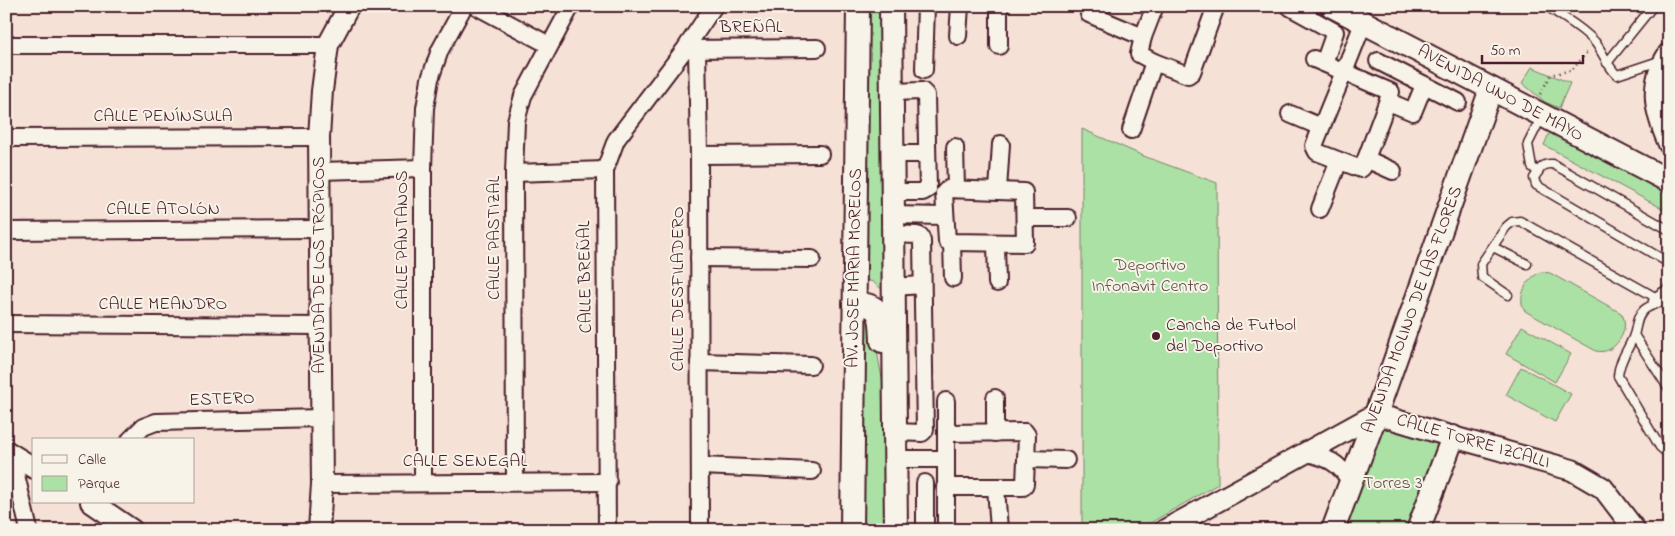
<svg xmlns="http://www.w3.org/2000/svg" width="1675" height="536" font-family="'Indie Flower',sans-serif">
<rect width="100%" height="100%" fill="#f5e1d6"/>
<filter id="ink" filterUnits="userSpaceOnUse"><feTurbulence type="fractalNoise" baseFrequency=".02" numOctaves="2"/><feDisplacementMap in="SourceGraphic" scale="10" xChannelSelector="R" yChannelSelector="G"/><feConvolveMatrix kernelMatrix="1 2 1 2 8 2 1 2 1" color-interpolation-filters="sRGB"/></filter>
<g filter="url(#ink)">
<!-- green -->
<g fill="#abe1a4" stroke="#7a8068">
<polygon points="859,6 887,6 883,290 873,282 860,278"/>
<polygon points="1532,67 1570,83 1559,108 1545,102 1522,83"/>
<polygon points="1082,129 1146,157 1217,183 1218,484 1138,530 1082,530"/>
<polygon points="1551,129 1669,193 1669,212 1544,145"/>
<path d="M1541 272 1550 273 1621 313C1632 328 1615 356 1596 351L1525 311C1516 298 1527 277 1541 272Z"/>
<path d="M864 311 870 312C876 338 878 364 885 390L892 530H858Z"/>
<polygon points="1522,326 1571,354 1555,382 1506,354"/>
<polygon points="1521,367 1571,394 1555,422 1506,395"/>
<polygon points="1377,416 1451,438 1417,530 1335,530"/>
</g>
<g fill="none" stroke-linecap="round" stroke-linejoin="round">
<!-- service casing -->
<g stroke="#4a1f2b" stroke-width="11">
<g id="service">
<path d="M1547 6C1563 18 1581 26 1595 42 1603 52 1607 66 1617 75L1662 60"/>
<polyline points="1607,63 1653,6"/>
<polyline points="1538,172 1532,167 1528,144 1541,118"/>
<path d="M1669 230 1553 164C1542 163 1540 169 1534 178L1536 185 1669 263"/>
<polyline points="1493,247 1527,264"/>
<polyline points="1508,295 1482,277 1481,264 1506,227 1512,222 1520,221 1655,297"/>
<path d="M1669 298C1661 303 1651 304 1644 310 1636 317 1637 326 1634 335 1629 349 1619 360 1618 376L1660 447 1669 455"/>
<polyline points="1653,301 1655,297 1669,288"/>
<polyline points="1663,301 1669,312"/>
<polyline points="1634,335 1669,389"/>
</g>
</g>
<!-- minor casing -->
<g stroke="#4a1f2b" stroke-width="20">
<g id="minor">
<polyline points="476,6 549,45"/>
<polyline points="999,6 999,46"/>
<polyline points="1155,6 1143,37 1139,54 1154,62 1188,75 1192,72 1216,6"/>
<polyline points="1290,7 1335,32 1324,63"/>
<polyline points="1089,14 1143,37"/>
<polyline points="958,36 960,6"/>
<polyline points="6,45 328,45"/>
<polyline points="688,49 817,48"/>
<polyline points="697,49 699,155 700,530"/>
<path d="M1314 59 1391 92 1363 167 1361 169 1317 152 1314 146C1330 105 1348 64 1363 23"/>
<polyline points="1378,61 1458,102"/>
<polyline points="924,70 926,6"/>
<polyline points="892,92 922,91 926,95 928,189 923,192 892,192"/>
<polyline points="1389,102 1413,112 1424,85"/>
<polyline points="1290,114 1321,127"/>
<polyline points="1131,130 1154,62"/>
<polyline points="6,138 319,137"/>
<polyline points="955,147 956,189"/>
<polyline points="892,154 927,154"/>
<polyline points="699,155 820,154"/>
<polyline points="1366,159 1393,171"/>
<polyline points="320,171 423,168"/>
<polyline points="514,173 605,170"/>
<polygon points="948,189 1024,192 1025,243 949,242 947,241 944,193"/>
<polyline points="998,190 1001,144"/>
<polyline points="1320,209 1339,161"/>
<polyline points="892,215 945,216"/>
<polyline points="1025,218 1068,218"/>
<polyline points="6,231 319,229"/>
<polyline points="892,234 917,235 920,236 922,241 925,430 922,433 895,432"/>
<polyline points="952,242 953,278"/>
<polyline points="996,244 997,283"/>
<polyline points="699,258 812,259"/>
<polyline points="893,287 922,285"/>
<polyline points="6,324 320,326"/>
<polyline points="699,362 811,365"/>
<polyline points="995,398 995,433"/>
<polyline points="946,401 946,524"/>
<polyline points="130,440 143,427 156,422 321,418"/>
<path d="M1306 453C1329 458 1338 462 1351 482"/>
<polyline points="11,454 29,530"/>
<polyline points="895,459 946,459"/>
<polyline points="1026,459 1066,460"/>
<polyline points="701,466 812,471"/>
<polyline points="423,482 423,168 425,108 430,79 440,50 464,6"/>
<polyline points="515,482 514,173 516,121 523,96 571,6"/>
<polyline points="925,483 925,530"/>
<polyline points="322,484 608,482"/>
<polyline points="945,487 1023,487 1025,484 1027,435 1025,432 946,433"/>
<polyline points="996,487 999,530"/>
<polyline points="607,530 605,170 616,140 685,49 714,6"/>
</g>
</g>
<!-- tertiary casing -->
<g stroke="#4a1f2b" stroke-width="24">
<g id="tertiary">
<path d="M1669 53C1648 84 1655 112 1669 144"/>
<polyline points="6,451 34,468"/>
<polyline points="91,502 132,530"/>
<polyline points="319,530 322,484 319,137 322,91 328,45 349,6"/>
<polyline points="1165,530 1376,414 1453,437 1572,470 1603,488 1635,530"/>
</g>
</g>
<!-- secondary casing -->
<g stroke="#4a1f2b" stroke-width="26">
<g id="secondary">
<polyline points="891,6 896,530"/>
<polyline points="1332,6 1669,181"/>
<path d="M854 304C883 303 881 318 882 341"/>
<polyline points="852,530 858,6"/>
<polyline points="1333,530 1376,414 1491,89"/>
<polyline points="1418,530 1453,437"/>
</g>
</g>
<!-- path -->
<polyline stroke="#4a1f2b" stroke-width="2.5" stroke-dasharray="1 4" stroke-linecap="butt" points="1540,94 1551,75 1572,70 1589,50"/>
<!-- service -->
<use href="#service" stroke="#f7f3e8" stroke-width="8"/>
<!-- minor -->
<use href="#minor" stroke="#f7f3e8" stroke-width="16"/>
<!-- tertiary -->
<use href="#tertiary" stroke="#f7f3e8" stroke-width="20"/>
<!-- secondary -->
<use href="#secondary" stroke="#f7f3e8" stroke-width="22"/>
</g>
</g>
<!-- markers -->
<circle fill="#4a1f2b" stroke="#f7f3e8" stroke-width="2" cx="1156" cy="336" r="5"/>
<g text-anchor="middle" dominant-baseline="central" stroke-width="4" stroke-linejoin="round" paint-order="stroke">
<!-- street labels -->
<g font-size="18" fill="#4a1f2b" stroke="#f7f3e8">
<text x="751" y="28">BREÑAL</text>
<text transform="translate(1500 94) rotate(28)">AVENIDA UNO DE MAYO</text>
<text x="163" y="117">CALLE PENÍNSULA</text>
<text x="163" y="210">CALLE ATOLÓN</text>
<text transform="translate(495 238) rotate(-90)">CALLE PASTIZAL</text>
<text transform="translate(403 240) rotate(-90)">CALLE PANTANOS</text>
<text transform="translate(320 265) rotate(-90)">AVENIDA DE LOS TRÓPICOS</text>
<text transform="translate(855 268) rotate(-89)">AV. JOSE MARIA MORELOS</text>
<text transform="translate(586 277) rotate(-91)">CALLE BREÑAL</text>
<text transform="translate(679 289) rotate(-90)">CALLE DESFILADERO</text>
<text x="163" y="305">CALLE MEANDRO</text>
<text transform="translate(1413 310) rotate(-70)">AVENIDA MOLINO DE LAS FLORES</text>
<text transform="translate(222 400) rotate(-2)">ESTERO</text>
<text transform="translate(1473 442) rotate(16)">CALLE TORRE IZCALLI</text>
<text x="465" y="462">CALLE SENEGAL</text>
</g>
<!-- park labels -->
<g font-size="18" fill="#625049" stroke="#f7f3e8">
<text x="1150" y="266">Deportivo<tspan x="1150" dy="21">Infonavit Centro</tspan></text>
<text x="1393" y="484">Torres 3</text>
</g>
<!-- poi labels -->
<g font-size="18" fill="#4a1f2b" stroke="#f7f3e8" text-anchor="start">
<text x="1166" y="326">Cancha de Futbol<tspan x="1166" dy="21">del Deportivo</tspan></text>
</g>
</g>
<!-- margin -->
<rect width="1675" height="536" fill="none" stroke="#f7f3e8" stroke-width="25"/>
<rect x="12" y="12" width="1650" height="511" fill="none" stroke="#4a1f2b" stroke-width="2" filter="url(#ink)"/>
<!-- legend -->
<rect x="32" y="438" width="162" height="65" fill="#f7f3e8" stroke="#b29e9c"/>
<rect x="42" y="455" width="25" height="8" fill="#f7f3e8" stroke="#b29e9c"/>
<text x="78" y="464" font-size="15" fill="#4a1f2b">Calle</text>
<rect x="42" y="476" width="25" height="15" fill="#abe1a4" stroke="#b29e9c"/>
<text x="78" y="488" font-size="15" fill="#4a1f2b">Parque</text>
<!-- scale -->
<path d="M1482 55v8h101v-8" fill="none" stroke="#4a1f2b" stroke-width="2.5"/>
<text x="1490" y="55" font-size="15" fill="#4a1f2b" stroke="#f7f3e8" stroke-width="4" paint-order="stroke">50 m</text>
</svg>
